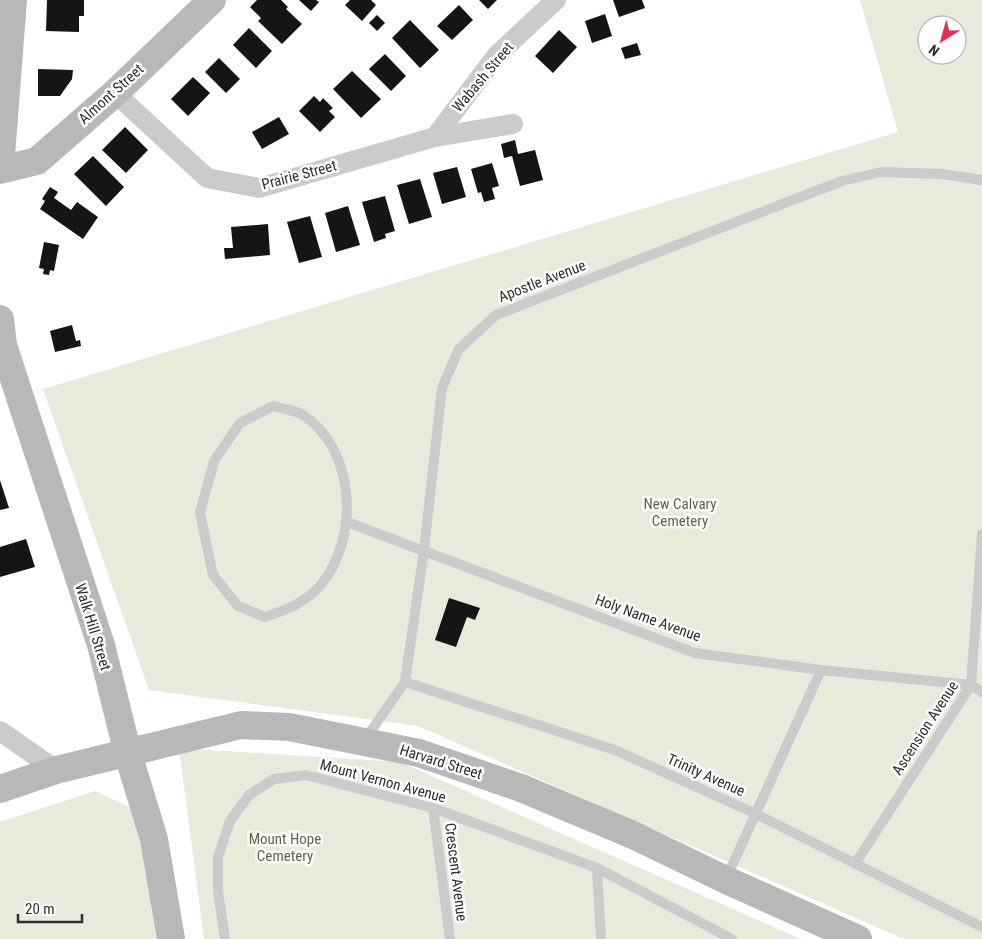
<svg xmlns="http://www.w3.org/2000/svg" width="982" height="939" font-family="'Roboto Condensed',sans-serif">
<rect width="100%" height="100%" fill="#fff"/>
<!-- green -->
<g fill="#e6ebdb" fill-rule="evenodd">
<path d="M860 0H982V939H904L418 726 149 690 43 389 898 132ZM927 25H957V55H927Z"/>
<polygon points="179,748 400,762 801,939 204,939"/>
<polygon points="95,791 139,812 156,939 0,939 0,822"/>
</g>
<!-- building -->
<g fill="#151515">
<polygon points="47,0 84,0 84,16 79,16 79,32 46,31"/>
<polygon points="257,0 281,0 288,7 286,9 302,24 282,44 258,21 261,18 250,7"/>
<polygon points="299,0 316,0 319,2 311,11"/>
<polygon points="350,0 371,0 376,5 362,21 345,5"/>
<polygon points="479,0 497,0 488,9"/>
<polygon points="613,0 642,0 645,8 619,17"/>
<polygon points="459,5 473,20 452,40 437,26"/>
<polygon points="605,14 612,36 592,43 585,21"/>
<polygon points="377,15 385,23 377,31 369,23"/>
<polygon points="410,20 439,50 420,68 392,38"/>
<polygon points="249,28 272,51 256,68 233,45"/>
<polygon points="559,30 577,47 553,73 535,56"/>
<polygon points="637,43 641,55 625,59 621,48"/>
<polygon points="385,54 406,76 391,91 369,69"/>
<polygon points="219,58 240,79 226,93 205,72"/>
<polygon points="38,69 73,70 72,79 60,96 38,96"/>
<polygon points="352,71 381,99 361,118 333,89"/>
<polygon points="193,77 210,93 188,116 171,99"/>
<polygon points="314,96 320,102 323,98 333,108 329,111 335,117 320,132 299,111"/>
<polygon points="279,117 289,134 262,149 252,132"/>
<polygon points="125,127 148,150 126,173 102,150"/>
<polygon points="515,140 518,154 535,150 543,180 520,186 512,156 504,158 501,144"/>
<polygon points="93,156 124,187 106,206 74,174"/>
<polygon points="492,163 499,186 492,188 495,199 484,202 481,192 478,193 471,169"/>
<polygon points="457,167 466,197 442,204 433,173"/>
<polygon points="420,179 432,217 409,224 397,185"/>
<polygon points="50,187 58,192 54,198 71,210 77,202 98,217 83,239 40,209 45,201 42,199"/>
<polygon points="385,196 395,231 385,234 386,238 374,242 362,202"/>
<polygon points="348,206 360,245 336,252 325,213"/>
<polygon points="310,216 322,257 299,263 287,222"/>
<polygon points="268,224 270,255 225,259 224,248 233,248 231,227"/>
<polygon points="44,242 59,245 54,271 50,270 49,275 43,274 44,269 39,268"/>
<polygon points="72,325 76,341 80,340 81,346 55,352 50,331"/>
<polygon points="0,480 9,508 0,510"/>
<polygon points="26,539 35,567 0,577 0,547"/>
<polygon points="449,598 480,608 475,620 467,617 456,647 435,640"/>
</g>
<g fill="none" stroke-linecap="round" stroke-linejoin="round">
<!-- lane -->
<g stroke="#cbcbcb" stroke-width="10">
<path d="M273 406C282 409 295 410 303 415 356 449 360 539 320 586 305 603 286 610 265 617L238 606 213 575 200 513 214 461 240 423Z"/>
<polyline points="347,522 695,653 821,670 971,685 982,692"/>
<polyline points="405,682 615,750 754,813 982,927"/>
<polyline points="364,741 405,682 424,550 442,388 459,349 496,315 842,181 881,172 942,174 982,180"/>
<polyline points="433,808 450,939"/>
<polyline points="855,864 971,685 982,534"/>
<polyline points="597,868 601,939"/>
<polyline points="726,879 821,670"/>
<polyline points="225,939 218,891 218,857 230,821 249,795 274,779 306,775 433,808 597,868 732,939"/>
</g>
<!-- street -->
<g stroke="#cbcbcb" stroke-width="20">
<polyline points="115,93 207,178 259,188 435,137 513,124"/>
<polyline points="435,137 497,55 556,0"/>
<polyline points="0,731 56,770"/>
</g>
<!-- secondary -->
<g stroke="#b8b8b8" stroke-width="28">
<polyline points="0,169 13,0"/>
<polyline points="0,170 37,161 115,93 212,0"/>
<polyline points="0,319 3,345 101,645 128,754 154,839 171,939"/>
<polyline points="0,789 56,770 241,725 289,727 419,753 521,788 633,835 726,880 858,939"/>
</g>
</g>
<g text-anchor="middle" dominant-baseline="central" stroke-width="5" stroke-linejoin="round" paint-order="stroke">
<!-- street labels -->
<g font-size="15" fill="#2e2e2e" stroke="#fff">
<text transform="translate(483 77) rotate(-50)">Wabash Street</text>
<text transform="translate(111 94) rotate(-42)">Almont Street</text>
<text transform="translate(299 175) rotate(-15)">Prairie Street</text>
<text transform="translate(542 281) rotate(-21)">Apostle Avenue</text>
<text transform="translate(648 618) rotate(20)">Holy Name Avenue</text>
<text transform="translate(93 627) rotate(73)">Walk Hill Street</text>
<text transform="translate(925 728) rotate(-57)">Ascension Avenue</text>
<text transform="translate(441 762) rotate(17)">Harvard Street</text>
<text transform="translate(706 775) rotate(24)">Trinity Avenue</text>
<text transform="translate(383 781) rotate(15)">Mount Vernon Avenue</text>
<text transform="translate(456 872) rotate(83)">Crescent Avenue</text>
</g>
<!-- park labels -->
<g font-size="15" fill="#576a3a" stroke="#fff">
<text x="680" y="504">New Calvary<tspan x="680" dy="17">Cemetery</tspan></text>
<text x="285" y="839">Mount Hope<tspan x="285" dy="17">Cemetery</tspan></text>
</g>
</g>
<!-- north arrow -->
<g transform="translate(942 40) rotate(217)"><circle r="24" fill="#ffffff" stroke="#ababab"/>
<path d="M0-4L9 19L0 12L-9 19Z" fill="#e82d55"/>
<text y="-8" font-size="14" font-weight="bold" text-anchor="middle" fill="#2e2e2e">N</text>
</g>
<!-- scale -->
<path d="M18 914v8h64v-8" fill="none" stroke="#2e2e2e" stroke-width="2.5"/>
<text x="25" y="914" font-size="15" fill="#2e2e2e" stroke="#ffffff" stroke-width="4" paint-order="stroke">20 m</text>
</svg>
